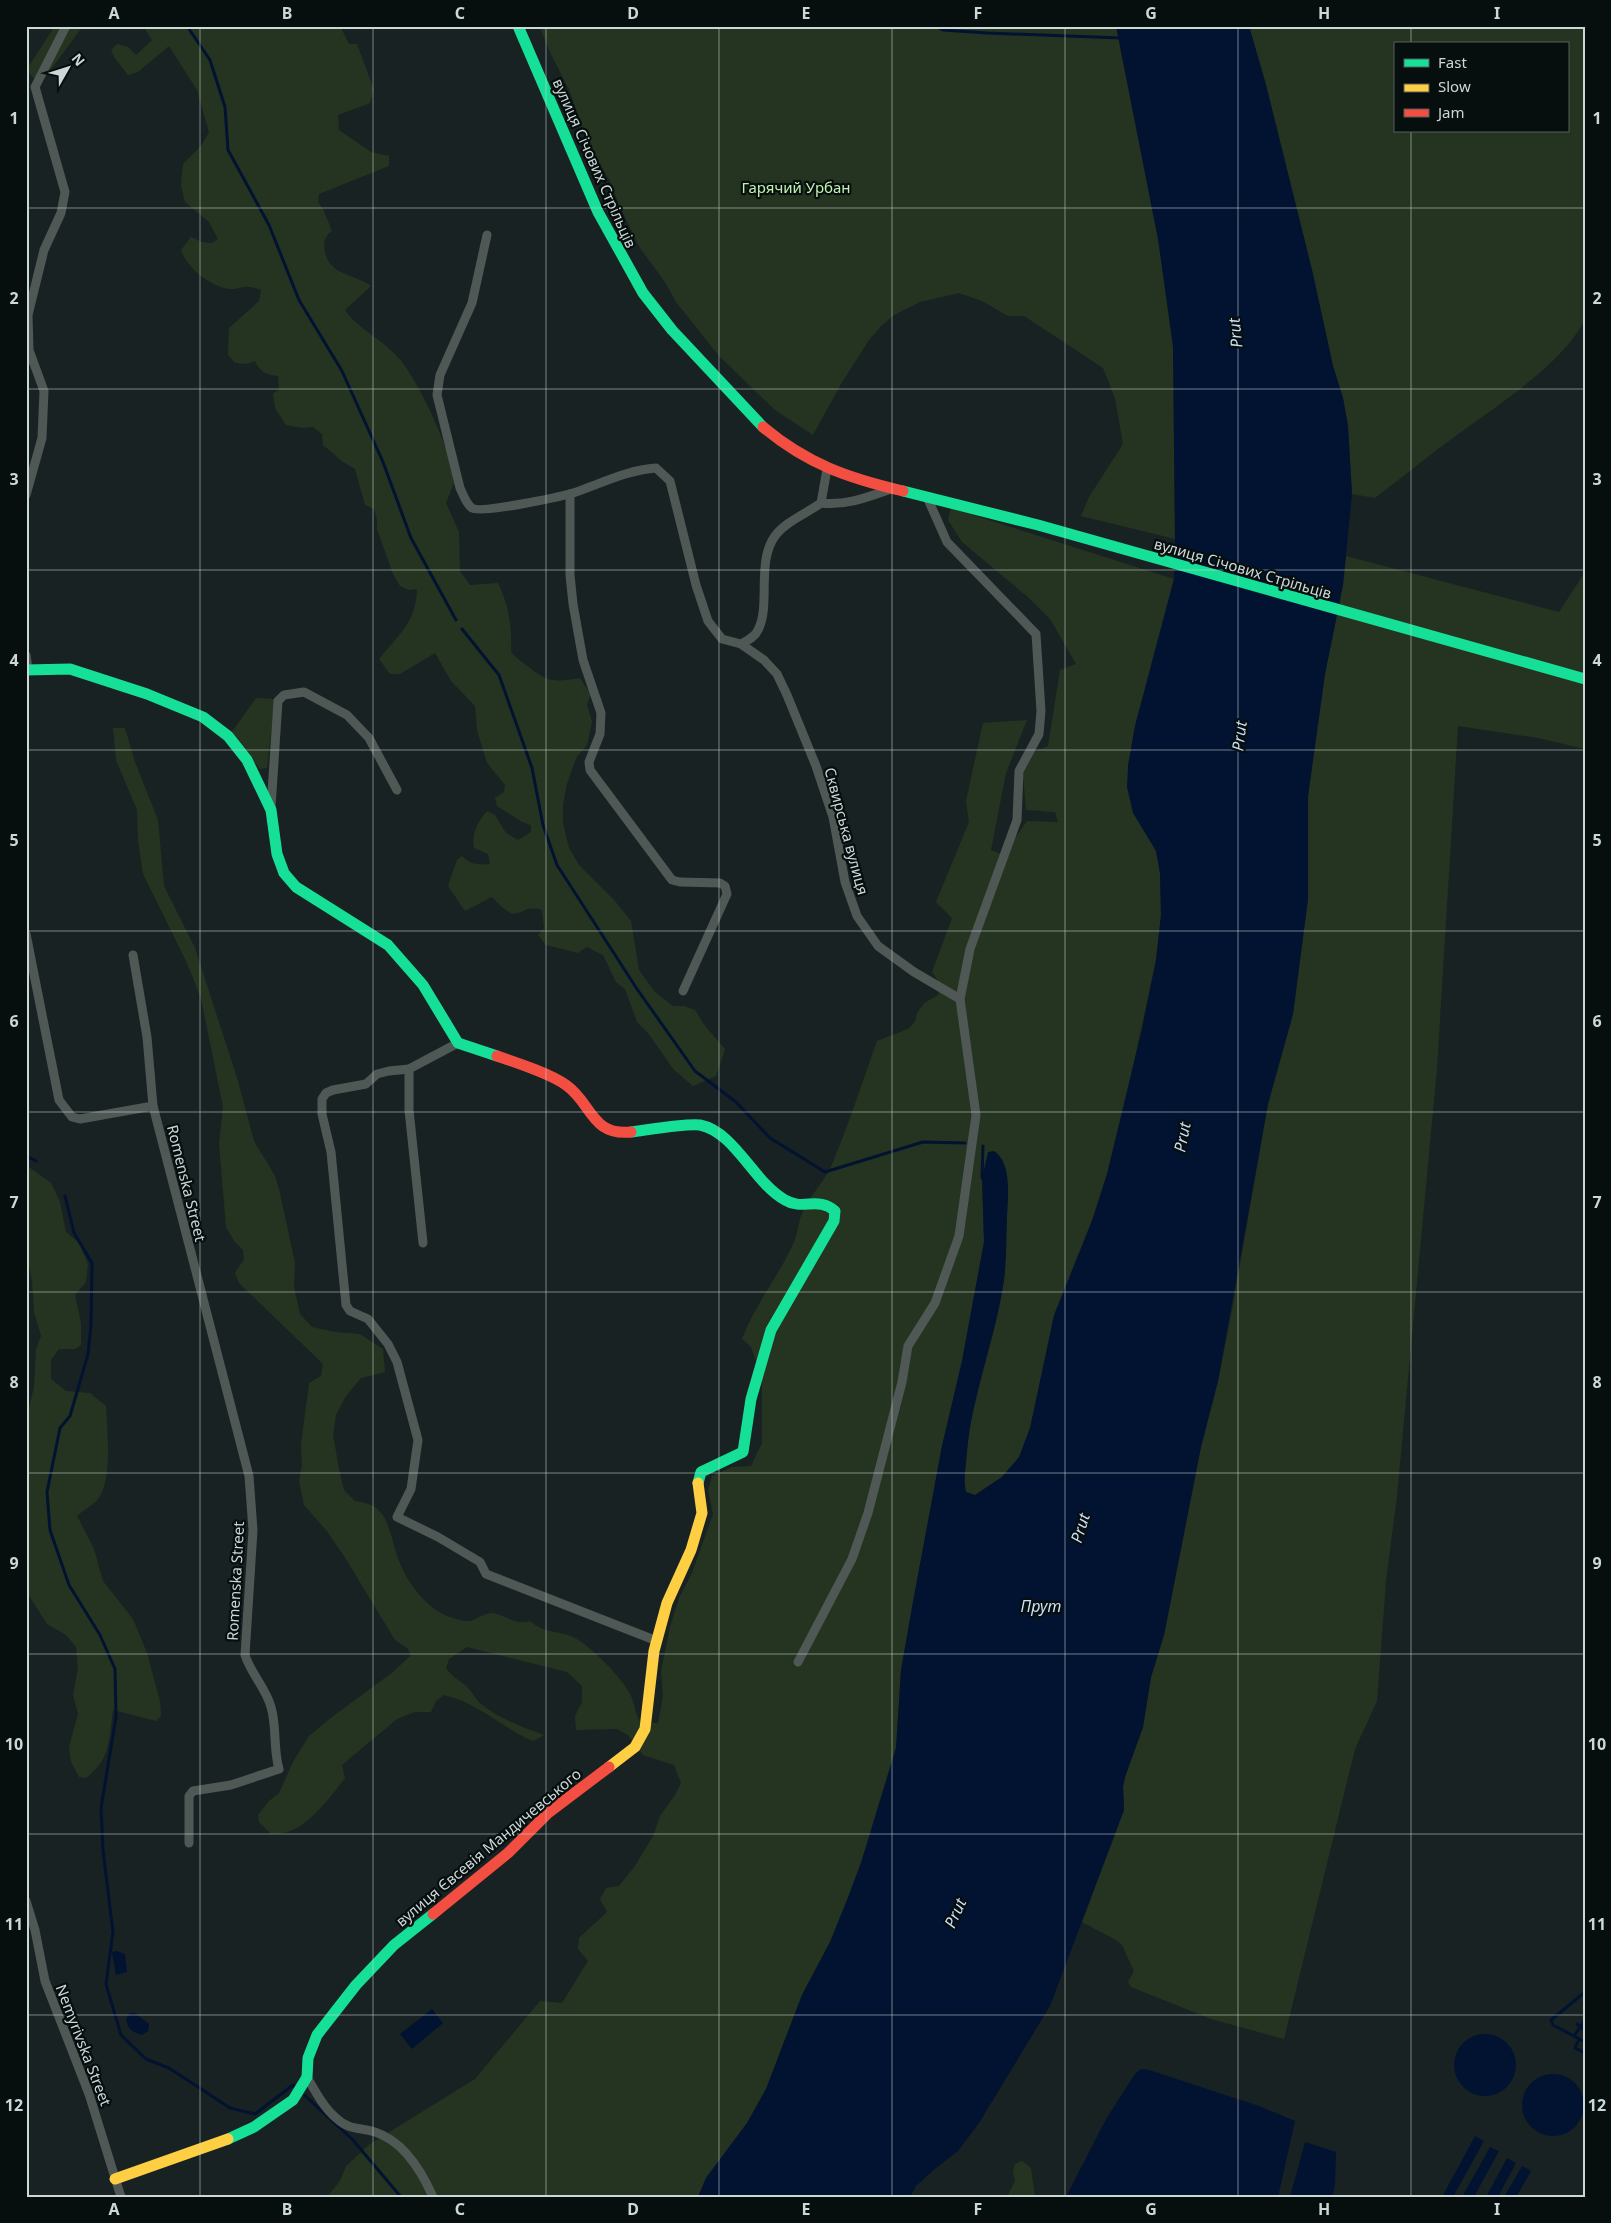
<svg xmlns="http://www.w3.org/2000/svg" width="1611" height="2223" font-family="'Noto Sans',sans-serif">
<rect width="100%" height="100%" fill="#182222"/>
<!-- green -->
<g fill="#253420" fill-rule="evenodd">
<polygon points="55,26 83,26 41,83 31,76 27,69"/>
<path d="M143 26H340L349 44H357L374 90 370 103 338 115 339 130 371 152 389 156V166L319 194 318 202 323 209 332 231C324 237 323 243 325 252 330 276 355 274 371 286L345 310C354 325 382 340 396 355 420 381 446 444 456 478L446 503 459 532 460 571 470 585 498 583C509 605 512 628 511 652 517 659 522 662 529 667 548 683 556 682 580 678L591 695 587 704 592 722 587 745 576 758 567 784 563 804V823L569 848 579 865 615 901 631 921 639 970 655 992 673 1006H684L695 1010 705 1026 725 1049 716 1076 693 1086 674 1070 648 1033 637 1022 625 989 616 982 603 955 587 947 578 953 546 945 538 935 544 928 542 910C516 902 522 930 492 897L465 911 448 886 457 860 462 856C471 865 478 865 490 864L488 854 474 848C471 835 478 821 487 811L495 815 506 833 518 840 531 832V825L522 822 497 806 495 798 504 792 505 785 487 763 477 730 475 706 451 681 435 653 400 674H390L379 659C399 634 416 623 417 589L409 590 400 586 393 574 377 529V519L374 509 365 505 355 469 343 462 323 445 322 434 313 427 302 428 286 425 275 408 273 394 279 389 278 376C266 375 260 372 255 361L247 364 235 363 228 355 229 328 259 301 261 290C257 289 253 287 249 287 242 286 236 290 229 289 210 286 187 268 181 250L191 237 202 242 212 243 218 239 209 222 185 202 181 185 183 164 201 146 209 132 197 90 169 46 138 72 128 75 114 57 111 50 117 44 128 47 136 55 152 40Z"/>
<polygon points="539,26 1116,26 1158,239 1169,309 1173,347 1175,539 1081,516 1089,497 1123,444 1115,398 1103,368 1024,316 1008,316 982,301 959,293 920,302 894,315 881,326 869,340 841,384 813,435 775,410 719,356 676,302 665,282 640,248 620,207 610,181 590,149 570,92 551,54"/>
<path d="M1249 26H1585V320C1561 365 1498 405 1457 435 1429 455 1403 477 1375 498L1352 494 1348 426 1343 398 1333 366 1312 270 1266 85ZM1395 44H1567V131H1395Z"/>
<path d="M951 508 1174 579 1135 726 1128 766 1151 841 1156 851 1160 873 1161 915 1156 960 1128 1090 1107 1174 1045 1365 1030 1428 1019 1458 1002 1477 975 1495 966 1492 964 1482 970 1424 1004 1280 1008 1195 984 1168 982 1178 984 1242 962 1361 942 1446 913 1602 901 1670 896 1748 861 1863 847 1900 830 1942 802 1995 766 2089 747 2123 706 2178 698 2197H327L340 2181 346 2166 370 2144 475 2079 540 2001 562 2003 588 1961 578 1949 579 1938 607 1912 600 1899 606 1888 619 1886 635 1866 653 1836 660 1816 675 1795 681 1783 674 1765 643 1755 628 1735 617 1729 576 1730 575 1716 582 1702V1686L567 1672 467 1647 449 1659 446 1668C453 1677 457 1679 466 1686 472 1691 475 1699 481 1704 500 1719 522 1727 544 1735L533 1741C502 1728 477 1702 444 1695L436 1701 431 1712H415L397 1719 342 1765 345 1778C333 1794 308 1827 287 1832 282 1834 276 1833 271 1834L259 1822 258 1815 269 1801 279 1793 293 1762 309 1736 332 1717 393 1672 411 1655 407 1648 395 1640 344 1556 326 1530 304 1505 299 1481 302 1465 301 1445 309 1383 321 1376 323 1364 239 1283 235 1273 244 1259 243 1250 234 1241 226 1227 219 1144 223 1107 201 998 186 961 143 874 138 841 137 810 116 760 113 728H125L135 762 158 820 164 886 195 948 238 1081 254 1141 275 1176 279 1189 295 1263 294 1287 300 1314 312 1327 335 1332 360 1334 383 1349 385 1372 361 1378 346 1396 336 1415 333 1435 340 1474 344 1490 355 1501C364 1502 376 1505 382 1514 391 1527 393 1546 399 1561 408 1584 428 1611 453 1618 457 1619 463 1621 468 1621 476 1621 484 1612 493 1613 506 1615 515 1626 530 1621 546 1634 556 1630 573 1637 589 1644 623 1679 630 1694 635 1704 635 1715 641 1723H658L663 1696 661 1671 670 1627 679 1598 692 1573 713 1514 708 1490 712 1476 732 1467 751 1466 762 1443V1378L751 1347 742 1339C755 1304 779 1276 794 1242 798 1233 798 1224 801 1216 807 1198 823 1184 831 1167 848 1126 862 1083 877 1041L908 1029 915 1022 917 1013 924 1003 938 995 941 985 932 972 952 918 936 902 969 822 966 801 983 723 1027 720 1006 773 991 850 1003 855 1027 821 1058 822 1055 812 1026 810 1023 775 1030 753 1048 746 1060 670 1076 664 1050 619 1029 598 962 542 948 520Z"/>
<polygon points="1346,556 1559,612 1585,572 1585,749 1538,738 1458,726 1437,1068 1397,1496 1386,1581 1377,1701 1355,1749 1284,2039 1211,2019 1131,1987 1128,1982 1134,1971 1122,1945 1116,1940 1082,1922 1124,1810 1123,1787 1125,1777 1143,1727 1151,1677 1164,1635 1201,1447 1218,1381 1233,1305 1268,1104 1293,1014 1308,899 1308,796 1325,674 1343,585"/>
<polygon points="256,698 275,699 267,768 260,769 231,733"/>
<path d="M26 1165 51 1183 60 1202 66 1232 79 1243 88 1264 86 1282 75 1295 81 1323V1345L75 1349H59L51 1360V1379L66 1391 90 1393 106 1406C107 1430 113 1479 98 1499 94 1505 83 1510 77 1516L94 1549 103 1581 133 1619 147 1653 160 1701 161 1716 156 1721 113 1710C109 1739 111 1759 86 1778L79 1777 71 1762 69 1747 78 1714 73 1695 78 1668 76 1647 66 1635 47 1624 26 1591V1445L29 1440 27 1429 28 1412 34 1387 36 1349 41 1336 34 1312 32 1281 28 1261Z"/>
<polygon points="1022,2161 1031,2168 1035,2197 1007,2197 1015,2181 1013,2172 1015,2164"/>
</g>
<!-- water -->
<g fill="#021331">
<path d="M1116 26H1249L1266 85 1312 270 1333 366 1343 398 1348 426 1352 494 1343 585 1325 674 1308 796V899L1293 1014 1268 1104 1218 1381 1201 1447 1164 1635 1151 1677 1143 1727 1125 1777 1123 1787 1124 1810 1050 2006 979 2123 958 2151 936 2168 916 2186 910 2197H698L706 2178 747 2123 766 2089 802 1995 830 1942 847 1900 861 1863 896 1748 901 1670 913 1602 942 1446 962 1361 984 1242 982 1178 988 1152 994 1151C1012 1163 1008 1196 1007 1215 1006 1236 1007 1258 1004 1280 996 1337 973 1392 967 1450 966 1465 963 1478 966 1492L975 1495 1002 1477 1019 1457 1030 1428 1054 1315 1093 1218 1107 1174 1142 1029 1156 960 1161 915 1160 873 1156 851 1133 813 1127 787 1128 766 1135 726 1174 579 1175 539 1173 347 1158 239Z"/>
<polygon points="117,1951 125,1954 127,1972 116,1975 112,1952"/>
<polygon points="432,2009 443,2023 412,2049 400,2034"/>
<path d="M130 2013H135L149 2024 148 2031 142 2035C132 2032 128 2029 126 2019Z"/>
<circle cx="1485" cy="2065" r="31"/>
<polygon points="1141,2069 1149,2070 1259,2106 1295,2121 1278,2197 1066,2197 1106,2119 1135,2074"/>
<circle cx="1553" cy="2105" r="31"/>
<polygon points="1475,2136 1484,2141 1453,2197 1442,2197"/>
<polygon points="1305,2142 1336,2152 1335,2185 1332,2197 1290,2197"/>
<polygon points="1490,2147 1499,2151 1474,2197 1462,2197"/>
<polygon points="1507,2158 1516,2163 1498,2197 1486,2197"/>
<polygon points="1522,2166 1531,2171 1516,2197 1504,2197"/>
</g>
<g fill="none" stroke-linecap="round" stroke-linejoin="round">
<!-- stream -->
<g stroke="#021331" stroke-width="3">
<polyline points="187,26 210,60 225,107 228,150 269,225 299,300 342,371 383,462 411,538 456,620"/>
<polyline points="935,26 943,30 987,33 1121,38"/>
<polyline points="462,629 499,675 532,768 543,825 557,865 637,989 695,1071 736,1102 770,1138 825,1172 923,1142 965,1143"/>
<polyline points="26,1156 36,1161"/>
<polyline points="982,1178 983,1146"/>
<polyline points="65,1196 74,1233 92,1263 91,1325 88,1354 70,1416 60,1428 47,1492 50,1530 69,1585 100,1635 115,1669 116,1717 101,1808 103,1850 113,1932 106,1984 121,2035 146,2059 169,2068 230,2108 255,2114 293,2085 297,2089"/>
<polyline points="1585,1992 1551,2020 1553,2025 1585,2042"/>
<polyline points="1577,2024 1583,2029"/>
<polyline points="1574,2036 1585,2020"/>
<polyline points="1579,2039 1575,2048 1585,2053"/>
<polyline points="302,2093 352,2139 401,2197"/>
</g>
<!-- street -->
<g stroke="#4f5855" stroke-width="9">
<path d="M487 235 472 303 440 375 437 395 460 488C463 494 466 504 472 508 480 514 559 497 573 493 600 484 627 470 656 468L670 481 696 585 708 621 722 639 741 644 764 660 777 674 787 695 816 766 833 817 845 882 857 916 878 946 914 972 960 999"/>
<polyline points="570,494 570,575 573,604 583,660 601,713 600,734 589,762 590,770 672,880 680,882 720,883 725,886 727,894 683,991"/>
<polyline points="26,495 42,438 44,391 29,350 28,315 44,250 61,213 65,192 35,87 66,26"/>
<path d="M821 503C846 506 868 497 891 489"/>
<path d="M741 644C748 640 755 637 758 630 771 606 756 562 775 536 785 522 807 513 821 503L827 469"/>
<polyline points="26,655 28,669"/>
<polyline points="271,807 278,701 284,695 304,692 347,715 369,738 397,790"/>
<polyline points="26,934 59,1100 72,1117 80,1119 153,1106"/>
<path d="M133 955 147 1037 153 1106 249 1476 253 1530 245 1655C251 1674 266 1688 271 1707 277 1727 273 1749 279 1769L231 1785 193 1791 189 1796V1843"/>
<polyline points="409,1069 389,1071 377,1074 366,1084 333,1090 326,1093 322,1099 322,1114 331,1152 346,1305 350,1311 368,1319 388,1344 397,1362 418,1440 411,1489 397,1517 438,1537 480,1562 486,1574 657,1641"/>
<polyline points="423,1243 409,1110 409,1069 458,1043"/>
<polyline points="798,1662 852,1559 868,1513 902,1382 908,1346 935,1303 959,1236 976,1115 960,999 970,949 1017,820 1019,771 1039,734 1041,711 1036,634 947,542 927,497"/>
<polyline points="26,1901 35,1930 45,1981 89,2094 121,2197"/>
<path d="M307 2077C315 2091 324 2108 336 2118 350 2131 359 2127 375 2132 403 2141 422 2172 433 2197"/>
</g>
<!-- fast -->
<g stroke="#16e098" stroke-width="11">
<polyline points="518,26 598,212 643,293 672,330 763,427"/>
<polyline points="903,491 1038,525 1585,679"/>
<polyline points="26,670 70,669 147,694 203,717 228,736 247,760 271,810 277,854 284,873 296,887 388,945 423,985 458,1043 497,1056"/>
<path d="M631 1132C647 1130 687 1123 700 1125 735 1132 754 1183 785 1200 803 1211 818 1196 835 1211L834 1221 771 1330 751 1399 743 1452 701 1472 698 1483"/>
<polyline points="228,2139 254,2127 293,2100 307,2077 308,2058 317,2035 356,1985 394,1945 433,1914"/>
</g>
<!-- slow -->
<g stroke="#ffcf43" stroke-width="11">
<polyline points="609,1767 635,1747 645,1729 654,1651 667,1603 691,1550 702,1513 698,1483"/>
<polyline points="115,2179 228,2139"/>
</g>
<!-- jam -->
<g stroke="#f24e42" stroke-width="11">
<path d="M763 427C807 464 848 478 903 491"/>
<path d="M497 1056C517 1063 549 1073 566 1085 592 1103 591 1136 631 1132"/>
<polyline points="433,1914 508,1853 548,1813 609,1767"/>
</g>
</g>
<!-- grid -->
<path fill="none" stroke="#ccd7d7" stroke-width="1" stroke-opacity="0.55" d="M200 26V2197M373 26V2197M546 26V2197M719 26V2197M892 26V2197M1065 26V2197M1238 26V2197M1411 26V44M1411 131V2197M26 208H1585M26 389H1585M26 570H1585M26 750H1585M26 931H1585M26 1112H1585M26 1292H1585M26 1473H1585M26 1654H1585M26 1834H1585M26 2015H1585"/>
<g text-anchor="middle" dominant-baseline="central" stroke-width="4.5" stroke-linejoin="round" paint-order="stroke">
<!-- street labels -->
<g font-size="15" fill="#ccd7d7" stroke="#060e0e">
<text transform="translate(595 163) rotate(66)">вулиця Січових Стрільців</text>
<text transform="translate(1243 568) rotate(16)">вулиця Січових Стрільців</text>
<text transform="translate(847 831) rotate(75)">Сквирська вулиця</text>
<text transform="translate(187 1183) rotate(76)">Romenska Street</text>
<text transform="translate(235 1581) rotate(-87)">Romenska Street</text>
<text transform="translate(488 1847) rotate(-40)">вулиця Євсевія Мандичевського</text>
<text transform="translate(84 2045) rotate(69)">Nemyrivska Street</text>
</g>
<!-- park labels -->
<g font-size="15" fill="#c0f1ae" stroke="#060e0e">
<text x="796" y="187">Гарячий Урбан</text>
</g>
<!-- water labels -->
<g font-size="16" font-style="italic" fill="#cbdff8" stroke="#060e0e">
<text transform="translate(1235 333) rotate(-96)">Prut</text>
<text transform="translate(1239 736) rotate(-83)">Prut</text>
<text transform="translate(1182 1137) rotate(-79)">Prut</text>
<text transform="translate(1080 1528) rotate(-73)">Prut</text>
<text x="1041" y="1606">Прут</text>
<text transform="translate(955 1913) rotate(-66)">Prut</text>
</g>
</g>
<!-- border -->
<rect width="1611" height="2223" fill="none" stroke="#060e0e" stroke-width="55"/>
<!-- legend -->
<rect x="1394" y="42" width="175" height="90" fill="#060e0e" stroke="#555e5e"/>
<rect x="1404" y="59" width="25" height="8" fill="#16e098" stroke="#555e5e"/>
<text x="1438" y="68" font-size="15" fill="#ccd7d7">Fast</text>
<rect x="1404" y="84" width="25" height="8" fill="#ffcf43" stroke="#555e5e"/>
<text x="1438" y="92" font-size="15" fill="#ccd7d7">Slow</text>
<rect x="1404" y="109" width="25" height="8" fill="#f24e42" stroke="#555e5e"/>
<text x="1438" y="118" font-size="15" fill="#ccd7d7">Jam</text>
<!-- north arrow -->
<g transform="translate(68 68) rotate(51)" stroke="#060e0e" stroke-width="4" paint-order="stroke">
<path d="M0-4L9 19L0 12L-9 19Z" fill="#ccd7d7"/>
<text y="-8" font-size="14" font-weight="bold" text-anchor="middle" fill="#ccd7d7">N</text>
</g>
<rect x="28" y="28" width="1556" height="2168" fill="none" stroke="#ccd7d7" stroke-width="2"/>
<g font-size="16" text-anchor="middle" font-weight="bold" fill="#ccd7d7">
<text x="114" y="19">A</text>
<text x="287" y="19">B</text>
<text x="460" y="19">C</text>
<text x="633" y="19">D</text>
<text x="806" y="19">E</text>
<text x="978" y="19">F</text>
<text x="1151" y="19">G</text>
<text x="1324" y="19">H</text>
<text x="1497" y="19">I</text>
<text x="14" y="124">1</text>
<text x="1597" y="124">1</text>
<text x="14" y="304">2</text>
<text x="1597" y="304">2</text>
<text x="14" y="485">3</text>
<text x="1597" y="485">3</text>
<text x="14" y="666">4</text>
<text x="1597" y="666">4</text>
<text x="14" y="846">5</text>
<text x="1597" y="846">5</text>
<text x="14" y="1027">6</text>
<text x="1597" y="1027">6</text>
<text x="14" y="1208">7</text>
<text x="1597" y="1208">7</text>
<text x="14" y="1388">8</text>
<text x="1597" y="1388">8</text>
<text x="14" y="1569">9</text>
<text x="1597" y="1569">9</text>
<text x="14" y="1750">10</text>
<text x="1597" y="1750">10</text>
<text x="14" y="1930">11</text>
<text x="1597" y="1930">11</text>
<text x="14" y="2111">12</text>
<text x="1597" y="2111">12</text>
<text x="114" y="2215">A</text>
<text x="287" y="2215">B</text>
<text x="460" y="2215">C</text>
<text x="633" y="2215">D</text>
<text x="806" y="2215">E</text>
<text x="978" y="2215">F</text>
<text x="1151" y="2215">G</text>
<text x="1324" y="2215">H</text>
<text x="1497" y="2215">I</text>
</g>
</svg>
